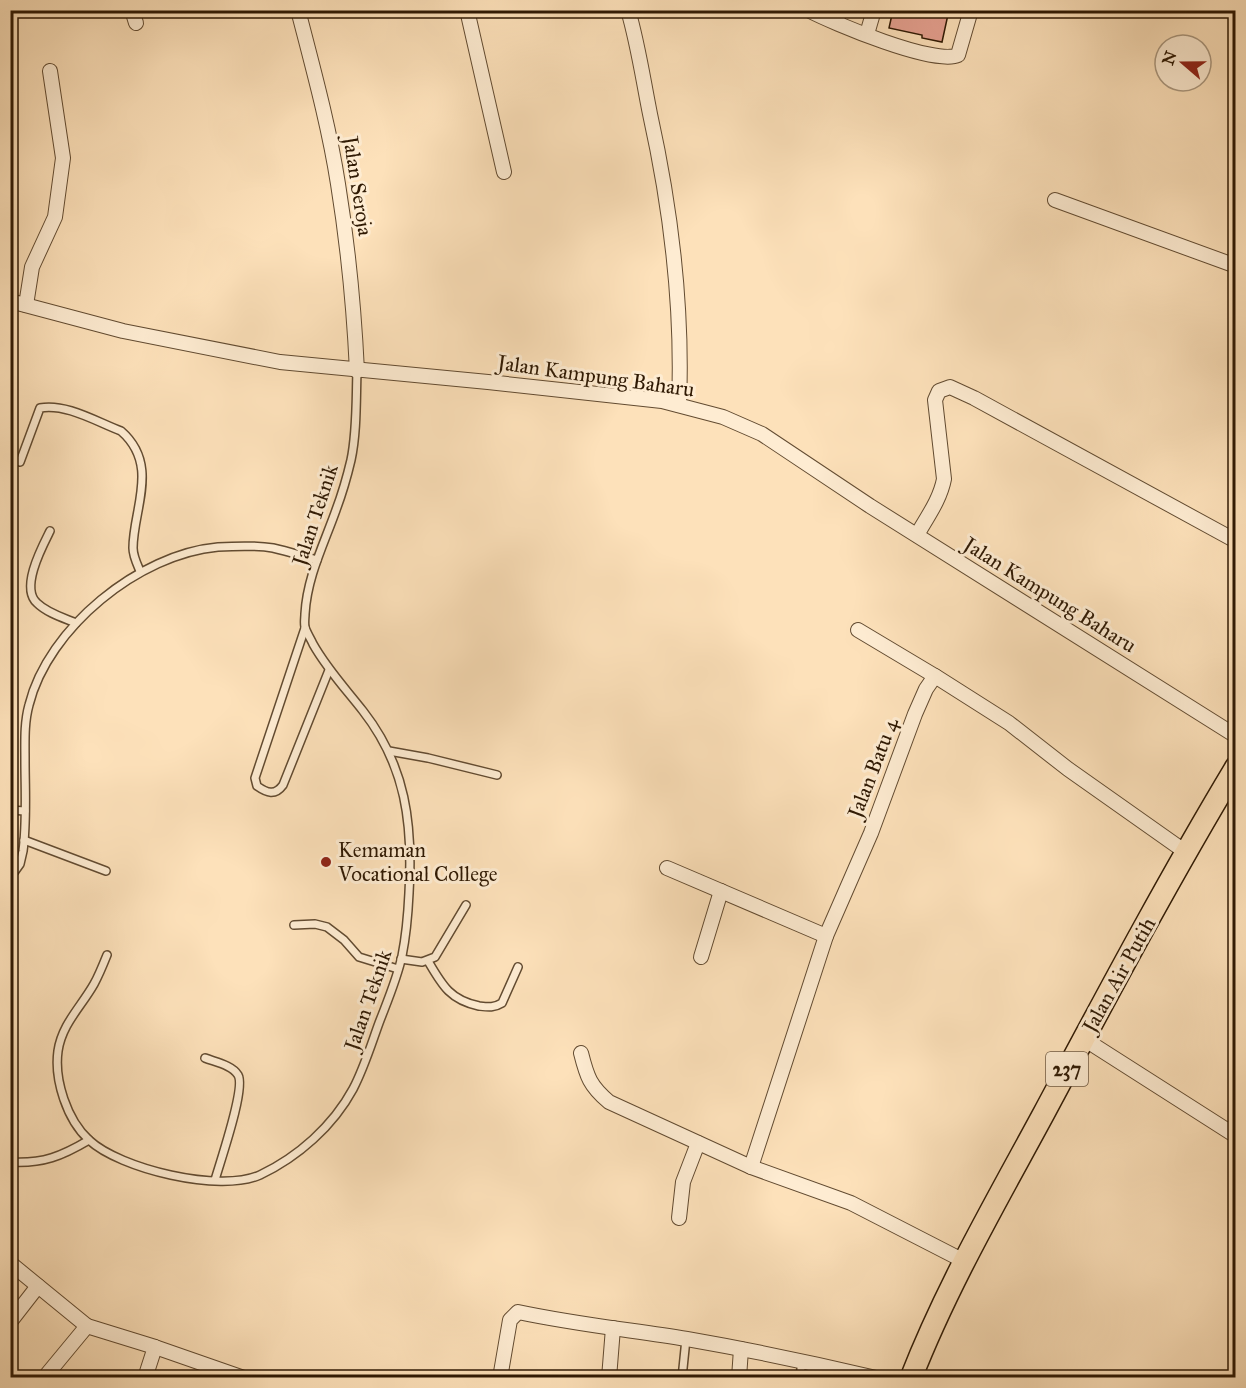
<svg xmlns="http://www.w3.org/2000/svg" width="1246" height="1388" font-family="'IM FELL Great Primer',serif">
<rect width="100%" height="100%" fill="#fde1ba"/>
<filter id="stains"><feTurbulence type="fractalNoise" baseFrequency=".00333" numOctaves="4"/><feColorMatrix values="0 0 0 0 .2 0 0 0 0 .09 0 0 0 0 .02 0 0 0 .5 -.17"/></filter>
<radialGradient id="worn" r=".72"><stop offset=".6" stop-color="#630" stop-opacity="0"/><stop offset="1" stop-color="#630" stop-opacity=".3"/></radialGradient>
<!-- building -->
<polygon fill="#e5a090" stroke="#2f1903" stroke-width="1.5" points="893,10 949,10 942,42 922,38 922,35 889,28"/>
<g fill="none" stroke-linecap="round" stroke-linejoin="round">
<!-- lane casing -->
<g stroke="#624b31" stroke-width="10">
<g id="lane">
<polyline points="841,24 841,10"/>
<path d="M20 462 40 408C66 403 97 422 121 431 160 465 133 509 133 548 133 556 137 564 140 571"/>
<path d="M50 531C42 547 20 588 37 603 47 613 64 618 76 623"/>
<path d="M305 628 255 778 257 786C267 793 275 796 283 785L329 670"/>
<polyline points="389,751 428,758 497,775"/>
<polyline points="10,810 25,811"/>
<polyline points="24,840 106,871"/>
<path d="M10 878 20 864 23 851C27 821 25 790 25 760 25 742 24 723 29 705 48 628 139 554 218 547 235 546 255 545 273 548 287 551 302 556 317 560"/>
<polyline points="294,925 315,924 327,927 344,940 359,957 398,969"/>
<path d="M107 955C103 965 99 975 94 984 81 1007 62 1024 58 1051 54 1080 67 1120 89 1140 120 1169 220 1193 260 1175 298 1157 333 1126 353 1089 364 1068 371 1045 379 1023 387 1002 397 979 402 956 406 936 408 914 409 893 413 824 406 766 363 711 345 688 327 669 313 644 311 639 306 632 305 627 304 622 305 618 305 614 307 577 324 544 336 510 342 494 347 477 351 460 357 432 356 400 357 371"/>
<polyline points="401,959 422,962 435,957 466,905"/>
<path d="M428 961C442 985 450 1000 479 1006 488 1007 494 1008 502 1003L518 967"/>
<path d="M205 1058C215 1062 232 1065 238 1075 246 1088 220 1162 215 1180"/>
<path d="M10 1162C43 1164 62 1156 89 1140"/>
<polyline points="682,1378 686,1339"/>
<polyline points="800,1378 802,1360"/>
</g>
</g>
<!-- street casing -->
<g stroke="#624b31" stroke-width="16">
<g id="street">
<polyline points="132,10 136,23"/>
<path d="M298 10C313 68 329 126 338 184 348 246 354 308 357 371"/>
<polyline points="467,10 504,172"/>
<path d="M628 10C638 44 643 79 650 114 671 209 683 308 679 405"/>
<path d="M808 10C833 23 935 66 958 55L971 10"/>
<polyline points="867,34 874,10"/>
<polyline points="1055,200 1236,266"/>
<polyline points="10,301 123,331 280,362 488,382 662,401 723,417 762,434 870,506 1236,736"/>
<polyline points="26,305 32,267 55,217 63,158 50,71"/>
<path d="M917 535C927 517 940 500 944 479L935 400 939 391 950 387 974 398 1236 541"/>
<polyline points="858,630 935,676"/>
<polyline points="667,868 826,936"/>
<polyline points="701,957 721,891"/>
<polyline points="1084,1039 1236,1136"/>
<path d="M581 1053C587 1077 590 1086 609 1102L751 1167 851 1203 964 1261"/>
<polyline points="751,1167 826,936 871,833 915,714 926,689 935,676 1009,723 1068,769 1187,853"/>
<polyline points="679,1218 683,1182 698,1143"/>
<polyline points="10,1263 87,1326 44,1378"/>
<polyline points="10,1322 38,1286"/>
<polyline points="87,1326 155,1347 244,1378"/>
<polyline points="145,1378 155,1347"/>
<path d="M500 1378 510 1320 518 1312C574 1324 631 1330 687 1339 750 1350 813 1363 876 1378"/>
<polyline points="609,1378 613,1328"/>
<polyline points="739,1378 741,1349"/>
</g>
</g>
<!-- primary casing -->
<g stroke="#2f1903" stroke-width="24">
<path id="primary" d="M911 1378C947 1286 997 1200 1044 1113 1106 997 1168 880 1236 767"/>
</g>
<!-- lane -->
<use href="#lane" stroke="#feecd2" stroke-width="7"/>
<!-- street -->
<use href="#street" stroke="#feecd2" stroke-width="14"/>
<!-- primary -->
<use href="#primary" stroke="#fde1ba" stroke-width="21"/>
</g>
<!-- markers -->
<circle fill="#8f2418" stroke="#feecd2" stroke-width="2" cx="326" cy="862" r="6"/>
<g text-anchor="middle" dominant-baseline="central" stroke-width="6" stroke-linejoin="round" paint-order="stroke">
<!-- shield labels -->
<rect fill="#feecd2" stroke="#6d5841" stroke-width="1.5" x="1046" y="1052" width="42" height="34" rx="4.5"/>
<g font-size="20" font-weight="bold" fill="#2f1903">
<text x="1067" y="1069">237</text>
</g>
<!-- street labels -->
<g font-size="21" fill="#2f1903" stroke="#feecd2">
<text transform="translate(358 186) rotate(81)">Jalan Seroja</text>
<text transform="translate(596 376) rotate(8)">Jalan Kampung Baharu</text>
<text transform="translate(315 515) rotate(-72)">Jalan Teknik</text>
<text transform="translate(1050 595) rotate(32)">Jalan Kampung Baharu</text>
<text transform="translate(873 768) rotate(-69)">Jalan Batu 4</text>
<text transform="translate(1119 975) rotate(-61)">Jalan Air Putih</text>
<text transform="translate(368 1000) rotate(-71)">Jalan Teknik</text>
</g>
<!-- poi labels -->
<g font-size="21" fill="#2f1903" stroke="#feecd2" text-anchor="start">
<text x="338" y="850">Kemaman<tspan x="338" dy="24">Vocational College</tspan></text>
</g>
</g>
<!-- margin -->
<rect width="1246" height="1388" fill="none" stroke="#fde1ba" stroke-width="36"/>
<rect x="12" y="12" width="1222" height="1364" fill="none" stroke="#2f1903" stroke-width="3"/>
<rect x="18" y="18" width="1210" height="1352" fill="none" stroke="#2f1903" stroke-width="1.5"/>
<!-- north arrow -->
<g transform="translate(1183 63) rotate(290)"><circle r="28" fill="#feecd2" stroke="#ab987f" stroke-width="1.5"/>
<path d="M0-4.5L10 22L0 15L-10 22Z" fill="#8f2418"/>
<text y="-9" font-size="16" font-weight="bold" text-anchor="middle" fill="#2f1903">N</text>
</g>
<rect width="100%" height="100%" filter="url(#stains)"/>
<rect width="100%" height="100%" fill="url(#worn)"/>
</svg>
